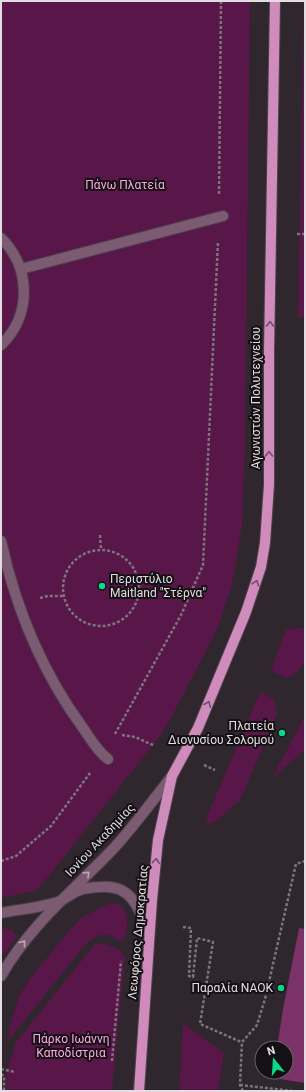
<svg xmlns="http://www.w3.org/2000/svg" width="306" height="1092" font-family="Roboto,sans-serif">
<rect width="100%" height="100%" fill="#30262d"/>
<!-- green -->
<g fill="#581649">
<polygon points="1,1 250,1 245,445 242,524 236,562 231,587 219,624 208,647 170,720 160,736 49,876 35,891 1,898"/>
<polygon points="304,1 305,317 298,317"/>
<polygon points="305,628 305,662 301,669 287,678 271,671 286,629"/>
<polygon points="260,692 274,699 277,714 240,800 216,821 209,824 206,819"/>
<polygon points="305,716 305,750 272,778"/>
<path d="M108 904C112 904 117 903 121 906 130 914 129 934 121 942 105 931 98 933 84 946L8 1041 10 1025 20 994 32 976 65 936 81 918Z"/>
<polygon points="1,928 12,930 17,937 1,958"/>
<path d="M101 943C112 945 119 949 125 957L112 1091H7L6 1085 7 1070 16 1042 95 944Z"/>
<polygon points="183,1023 224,1053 218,1091 179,1091"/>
</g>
<!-- water -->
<polygon fill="#7a3268" points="299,928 305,929 305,1083 273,1078 274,1072 286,1072 286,1048 277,1048 283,1009"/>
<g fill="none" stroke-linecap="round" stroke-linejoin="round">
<!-- minor casing -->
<g stroke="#4d434a" stroke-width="12">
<g id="minor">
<path d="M1 238C31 267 32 316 1 345"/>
<polyline points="21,269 223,216"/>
<path d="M1 541C16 609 42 672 83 728 90 738 97 751 108 759"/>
<path d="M1 913C20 909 40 908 58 902 65 899 71 894 77 891 85 888 93 887 101 887 132 884 140 910 149 934"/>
<path d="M1 976C30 925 75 889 114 848 135 825 153 800 172 776"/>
</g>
</g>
<!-- major casing -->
<g stroke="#4d434a" stroke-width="12">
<polyline id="major" points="139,1091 152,900 158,840 172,776 198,728 246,612 261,567 265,543 269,485 269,352 275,1"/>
</g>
<!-- path -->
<g stroke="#7d757b" stroke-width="2.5" stroke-dasharray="3 2" stroke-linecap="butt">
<polyline points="219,194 221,1"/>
<polyline points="297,234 305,234"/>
<polyline points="100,535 101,549"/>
<circle cx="101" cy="588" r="38"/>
<polyline points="40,598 48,596 63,596"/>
<polyline points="115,734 181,615 203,565 218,241"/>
<polyline points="122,735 135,737 153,745"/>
<polyline points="204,765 215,770"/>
<polyline points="1,861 16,856 51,826 90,773"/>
<polyline points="183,927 191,928 189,976 193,977 197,938 213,942 200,1024 241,1042"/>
<polyline points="112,1061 121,961"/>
<polyline points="1,1069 15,1072"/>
<polyline points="1,1074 4,1076 4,1091"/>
<polyline points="240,1085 293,1091"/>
<polyline points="243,1091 240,1085 242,1042 257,1025 265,999 296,864 305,861"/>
</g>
<!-- minor -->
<use href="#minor" stroke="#7c5b72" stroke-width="10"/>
<!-- major -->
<use href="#major" stroke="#cf8bbb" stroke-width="10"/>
</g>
<!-- one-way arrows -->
<defs><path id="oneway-chevron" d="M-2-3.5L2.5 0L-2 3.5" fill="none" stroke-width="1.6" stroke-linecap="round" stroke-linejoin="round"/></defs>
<g stroke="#724e67">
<use href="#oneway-chevron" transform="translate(270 324) rotate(-89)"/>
<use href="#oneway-chevron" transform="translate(269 454) rotate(-90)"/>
<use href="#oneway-chevron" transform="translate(256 583) rotate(-72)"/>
<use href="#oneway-chevron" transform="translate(208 704) rotate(-68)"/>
<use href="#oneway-chevron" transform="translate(156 861) rotate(-84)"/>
</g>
<g stroke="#baa9b5">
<use href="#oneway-chevron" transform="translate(87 874) rotate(-44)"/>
<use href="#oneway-chevron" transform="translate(23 943) rotate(-52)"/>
</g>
<!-- markers -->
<g fill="#0ad98b" stroke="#151013" stroke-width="1.5">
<circle cx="102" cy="586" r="4"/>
<circle cx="282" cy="733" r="4"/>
<circle cx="281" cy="988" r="4"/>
</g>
<g text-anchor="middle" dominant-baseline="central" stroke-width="4" stroke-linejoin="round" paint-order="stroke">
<!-- park labels -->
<g font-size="12" fill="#fba9e2" stroke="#151013">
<text x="125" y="185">Πάνω Πλατεία</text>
<text x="71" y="1039">Πάρκο Ιωάννη<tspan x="71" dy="14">Καποδίστρια</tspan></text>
</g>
<!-- street labels -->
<g font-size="12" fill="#e3dde1" stroke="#151013">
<text transform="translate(256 398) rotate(-90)">Αγωνιστών Πολυτεχνείου</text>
<text transform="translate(100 840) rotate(-47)">Ιονίου Ακαδημίας</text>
<text transform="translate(138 932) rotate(-85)">Λεωφόρος Δημοκρατίας</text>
</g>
<!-- poi labels -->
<g font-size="12" fill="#e3dde1" stroke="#151013" text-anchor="end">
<text x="110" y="579" text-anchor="start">Περιστύλιο<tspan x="110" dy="14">Maitland "Στέρνα"</tspan></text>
<text x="274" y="726">Πλατεία<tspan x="274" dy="14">Διονυσίου Σολομού</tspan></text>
<text x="273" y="988">Παραλία ΝΑΟΚ</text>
</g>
</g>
<!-- border -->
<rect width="306" height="1092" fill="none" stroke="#e3dde1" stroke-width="4"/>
<!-- north arrow -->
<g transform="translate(274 1060) rotate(343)"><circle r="19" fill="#151013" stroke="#676265"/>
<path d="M0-3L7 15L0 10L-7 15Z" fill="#0ad98b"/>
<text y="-6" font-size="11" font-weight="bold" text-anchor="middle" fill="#e3dde1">N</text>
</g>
</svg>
